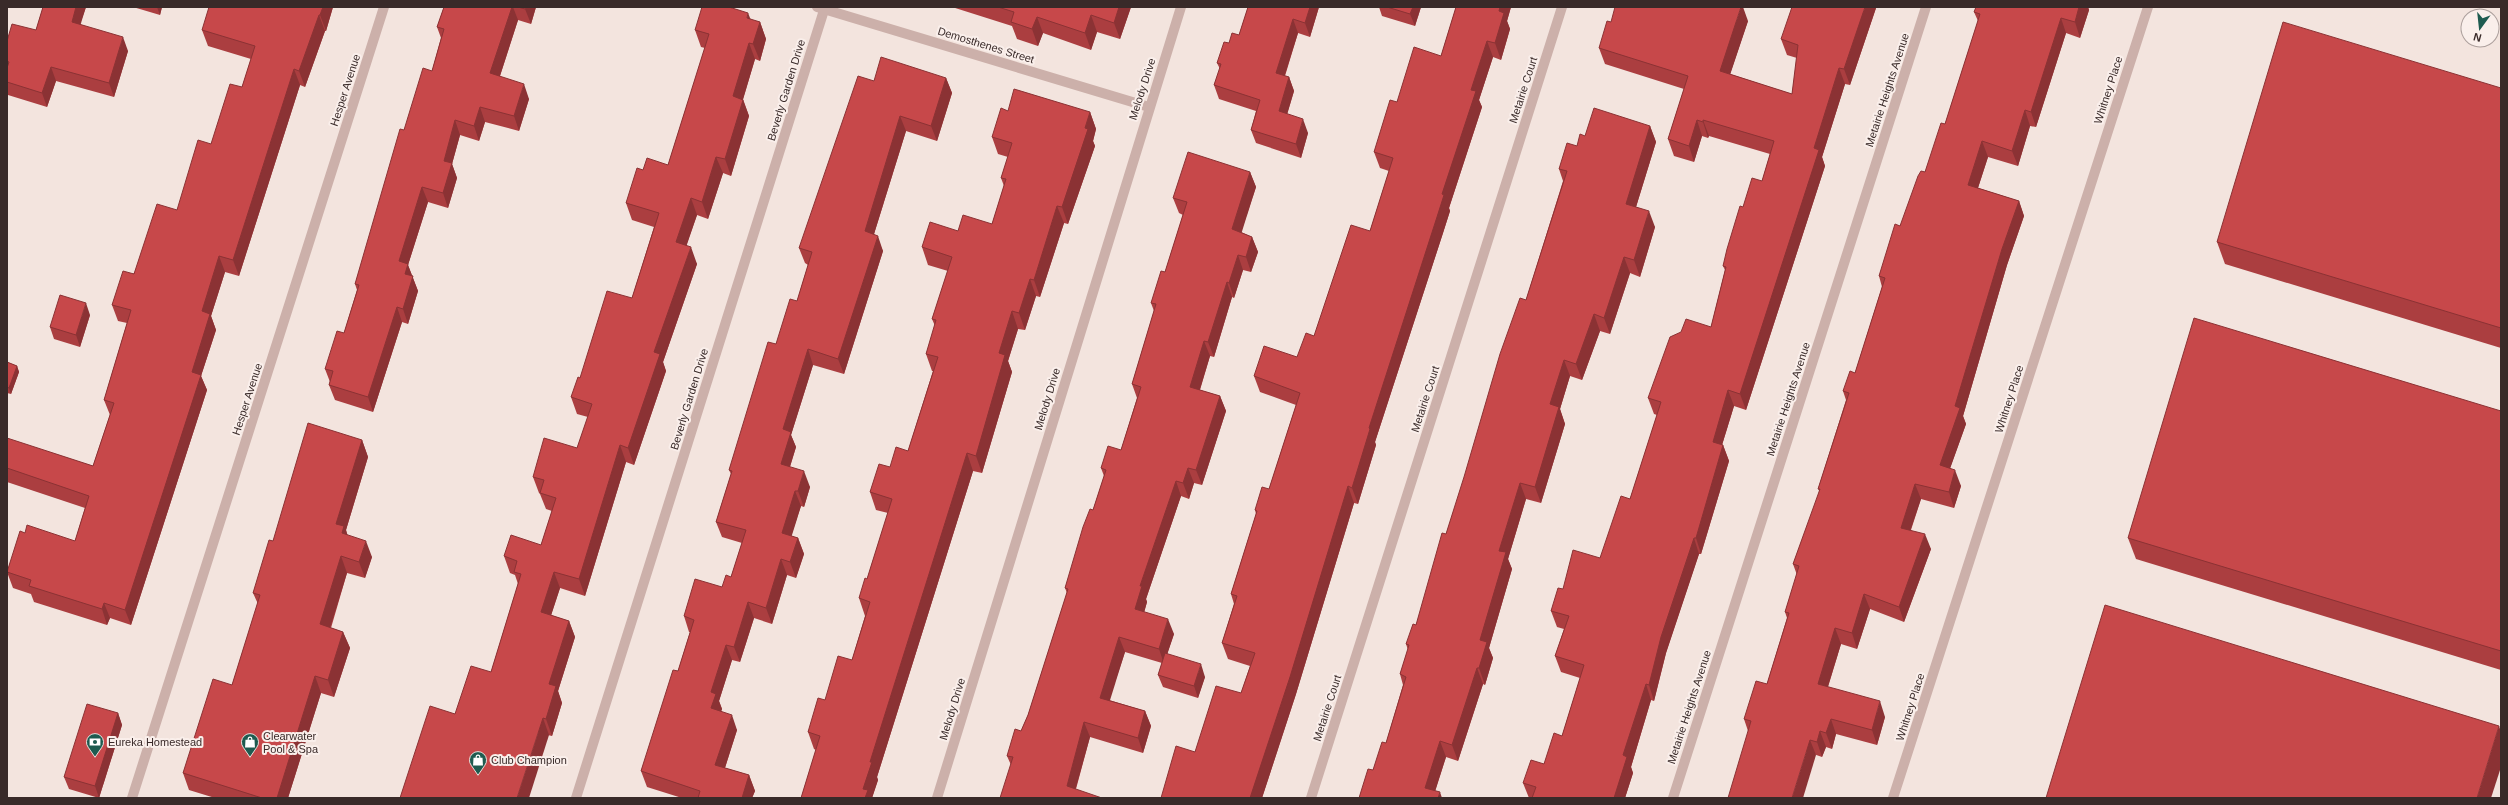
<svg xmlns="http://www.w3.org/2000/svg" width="2508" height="805" font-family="Arial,sans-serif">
<rect width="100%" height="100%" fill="#f3e4de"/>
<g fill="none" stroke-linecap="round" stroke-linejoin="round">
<!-- minor -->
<g stroke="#ccb0aa" stroke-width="10">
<polyline points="817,7 1149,107"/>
<polyline points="132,798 384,7"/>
<polyline points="576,798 825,7"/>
<polyline points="937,798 1181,7"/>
<polyline points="1311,798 1562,7"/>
<polyline points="1673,798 1926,7"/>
<polyline points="1893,798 2148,7"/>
</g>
</g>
<!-- wall -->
<g fill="#ab3e40">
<polygon points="43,7 86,7 80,24 128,51 114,97 56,81 47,107 8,95 7,92 7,41 36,30"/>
<polygon points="133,7 162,7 160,15"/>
<polygon points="333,7 326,31 325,31 305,87 300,85 239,276 225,272 211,316 216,330 201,376 207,390 131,625 110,618 107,625 34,602 31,594 13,588 7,572 25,533 75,541 85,508 7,482 7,439 93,466 110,415 104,400 127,323 118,321 112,305 177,210 211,144 242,87 251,59 208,46 202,30"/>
<polygon points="444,7 536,7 531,24 518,20 500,76 529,99 519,131 485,122 479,141 460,135 452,164 457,178 448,208 428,202 408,265 418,291 408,324 402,322 373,412 335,400 329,385 330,382 325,369 344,333 357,290 355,284 404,130 432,71 441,38 437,27"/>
<polygon points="952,7 1131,7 1120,39 1097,32 1091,50 1043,33 1038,46 1017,39 1012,26"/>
<polygon points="1248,7 1319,7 1310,37 1298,33 1285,76 1289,77 1294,91 1287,114 1308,133 1301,158 1256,143 1251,130 1256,111 1219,99 1214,85 1220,69 1217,63 1229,43 1239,35"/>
<polygon points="1379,7 1421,7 1415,26 1382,16"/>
<polygon points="1456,7 1511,7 1507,21 1510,29 1501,60 1493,57 1479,100 1482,107 1449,208 1450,211 1443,233 1375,442 1376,445 1358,504 1354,503 1296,694 1262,798 1161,798 1195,752 1241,693 1250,666 1228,659 1222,643 1234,604 1231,594 1256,514 1255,510 1269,489 1296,405 1260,392 1254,376 1297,357 1314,336 1370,231 1389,171 1380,168 1374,152 1397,102 1441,56"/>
<polygon points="1976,7 2088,7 2089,10 2080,38 2066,33 2036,127 2030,126 2018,166 1988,157 1978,188 2019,201 2024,216 2007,265 1963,416 1966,424 1950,468 1961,486 1954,508 1921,499 1911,530 1931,549 1904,622 1870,609 1857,649 1841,644 1828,687 1885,717 1877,745 1836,734 1832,749 1826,747 1822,757 1748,731 1744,719 1767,684 1787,618 1785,612 1797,575 1793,564 1820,492 1818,489 1846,400 1843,391 1855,373 1882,287 1879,276 1900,226 1925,172 1945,124 1978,21 1974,12"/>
<polygon points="1876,8 1850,85 1845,84 1822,157 1825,166 1746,410 1734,406 1722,445 1723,445 1729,461 1701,554 1699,554 1666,653 1654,701 1651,700 1631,767 1633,773 1625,798 1529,798 1523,783 1544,764 1562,736 1580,678 1561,672 1555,656 1564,629 1557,627 1551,611 1563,589 1600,558 1630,499 1657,415 1654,414 1648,398 1711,327 1725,270 1723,266 1743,207 1762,181 1770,154 1709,136 1708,138 1702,136 1694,162 1674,156 1668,139 1684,89 1605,64 1599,48 1611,22 1748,21 1730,74 1792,94 1797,58 1787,55 1781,39"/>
<polygon points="751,20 760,22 766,39 760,61 755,59 743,99 749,116 731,176 723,173 708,219 697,215 686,246 697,264 663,362 666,371 634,465 626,462 585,596 560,588 551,615 569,621 575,637 558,691 562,703 552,736 455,714 491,672 518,584 515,575 510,573 504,556 541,545 552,511 546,509 540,494 539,493 533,477 577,448 588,417 577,414 571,397 580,378 632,298 654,227 632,220 626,203 643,170 668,165 705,48 701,47 695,30"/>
<polygon points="946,78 952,93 937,141 906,131 874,234 883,251 844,374 813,365 791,435 796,447 790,467 810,487 804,507 801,506 791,536 798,538 804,554 796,578 787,575 772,624 754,618 740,662 732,660 719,701 722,709 721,711 737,730 725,768 749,775 755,791 752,798 682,798 647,787 641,771 678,671 690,632 689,632 684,616 722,587 731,577 742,543 722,537 716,522 731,474 729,470 776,344 797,301 808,265 805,263 799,248 874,81"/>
<polygon points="2501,88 2501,348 2225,264 2217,242"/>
<polygon points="1008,111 1090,112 1096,129 1093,141 1095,146 1068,224 1064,223 1040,297 1036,296 1025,330 1018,329 1008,361 1012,372 982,473 973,471 877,777 878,780 872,798 801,798 816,750 814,749 808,732 825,700 852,660 865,616 859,598 867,579 888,513 876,510 870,492 890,467 908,451 933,371 932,371 926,354 935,326 932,319 948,271 928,265 922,247 958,231 992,224 1004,186 1001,178 1008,157 998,154 992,137"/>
<polygon points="1650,126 1656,142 1636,207 1655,227 1640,277 1630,273 1610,334 1600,331 1582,380 1570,376 1560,409 1565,424 1541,503 1526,499 1508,559 1512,569 1489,648 1493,658 1485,685 1483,684 1458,761 1446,757 1435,791 1373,770 1386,743 1403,685 1400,674 1408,650 1406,644 1416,625 1446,534 1526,300 1563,181 1559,169 1585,136"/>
<polygon points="1250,172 1256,187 1241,232 1252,237 1258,252 1251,272 1243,270 1234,298 1232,297 1214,357 1210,356 1200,390 1220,396 1226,411 1202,485 1194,483 1189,499 1181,496 1146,599 1147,602 1144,612 1174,634 1167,654 1205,677 1198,698 1163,687 1158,675 1162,663 1125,652 1109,700 1145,711 1151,726 1143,753 1090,737 1076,789 1011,765 1007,756 1021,731 1028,715 1067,593 1065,588 1093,510 1104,476 1101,468 1121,450 1137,398 1132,384 1154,311 1151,303 1165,272 1183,215 1179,213 1173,198"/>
<polygon points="90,315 80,347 54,339 50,327"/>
<polygon points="7,362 17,366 19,372 11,394 7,393"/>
<polygon points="2501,411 2501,670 2136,559 2128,538"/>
<polygon points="362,440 368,457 346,530 347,535 372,557 365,578 347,573 331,628 343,632 350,648 334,697 321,693 288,798 215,798 189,790 183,773 232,685 258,604 253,593 273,541"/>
<polygon points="118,713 122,725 99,798 69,789 64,777"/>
</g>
<!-- shaded-wall -->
<g fill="#8b3234">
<polygon points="76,7 86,7 77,36 72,22"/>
<polygon points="157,7 162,7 160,15"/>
<polygon points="323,7 333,7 326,31 320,15"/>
<polygon points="512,7 513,7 518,20 496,88 490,73"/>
<polygon points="526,7 536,7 531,24 525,9"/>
<polygon points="1119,7 1131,7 1120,39 1114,23"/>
<polygon points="1310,7 1319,7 1310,37 1305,23"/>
<polygon points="1413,7 1421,7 1415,26 1410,14"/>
<polygon points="1500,7 1511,7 1507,21 1510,29 1501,60 1495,43 1499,11"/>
<polygon points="1741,7 1743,7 1748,21 1726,87 1720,71"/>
<polygon points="1865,7 1876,7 1876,8 1850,85 1844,69"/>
<polygon points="2079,7 2088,7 2089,10 2080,38 2075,22"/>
<polygon points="748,13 755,30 747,18"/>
<polygon points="319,15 325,31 305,87 299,71"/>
<polygon points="1091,15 1097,32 1091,50 1085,33"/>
<polygon points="1037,17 1043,33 1038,46 1032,29"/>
<polygon points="2061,18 2066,33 2036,127 2031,112"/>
<polygon points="1293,19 1298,33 1281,87 1276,73"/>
<polygon points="760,22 766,39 760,61 753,44"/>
<polygon points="123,37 128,51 114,97 109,83"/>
<polygon points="1487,41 1493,57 1479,100 1482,107 1449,208 1450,211 1443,233 1375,442 1376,445 1358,504 1352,488 1369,428 1442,194 1471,90"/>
<polygon points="749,43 755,59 739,113 733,96"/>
<polygon points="51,67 56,81 47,107 42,93"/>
<polygon points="1839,68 1845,84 1822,157 1825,166 1746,410 1740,394 1814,148"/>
<polygon points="294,69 300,85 239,276 233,260"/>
<polygon points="1289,77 1294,91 1284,125 1279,111"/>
<polygon points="946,78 952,93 937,141 931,126"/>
<polygon points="524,84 529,99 519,131 514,116"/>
<polygon points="743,100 749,116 731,176 725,159"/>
<polygon points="480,107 485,122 479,141 474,126"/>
<polygon points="2025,110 2030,126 2018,166 2012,151"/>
<polygon points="1090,112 1096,129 1093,141 1095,146 1068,224 1062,207"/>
<polygon points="900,116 906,131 870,247 865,231"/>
<polygon points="1303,119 1308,133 1301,158 1296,144"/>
<polygon points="455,120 460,135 452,164 457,178 448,208 443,193 444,161"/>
<polygon points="1697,120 1702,136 1694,162 1689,146"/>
<polygon points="1703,120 1709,136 1708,138 1703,122"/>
<polygon points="1650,126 1656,142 1632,220 1626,204"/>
<polygon points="1982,141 1988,157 1974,200 1968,185"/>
<polygon points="716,157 723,173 708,219 702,202"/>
<polygon points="1250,172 1256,187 1238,244 1232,229"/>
<polygon points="422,187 428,202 408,265 418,291 408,324 403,309 399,261"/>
<polygon points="691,198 697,215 682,259 676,242"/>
<polygon points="2019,201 2024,216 2007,265 1963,416 1966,424 1946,480 1940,465 1955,406 2002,249"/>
<polygon points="1057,206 1064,223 1040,297 1034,280"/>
<polygon points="1649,211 1655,227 1640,277 1634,260"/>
<polygon points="878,236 883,251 844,374 838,359"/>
<polygon points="1252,237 1258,252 1251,272 1246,257"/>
<polygon points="691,247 697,264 663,362 666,371 634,465 628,448 654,352"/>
<polygon points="1238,255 1243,270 1234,298 1229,283"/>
<polygon points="219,256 225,272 211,316 216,330 201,376 207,390 131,625 125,610 192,372 202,311"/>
<polygon points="1624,257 1630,273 1610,334 1604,318"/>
<polygon points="1030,279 1036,296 1025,330 1019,313"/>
<polygon points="1227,282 1232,297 1214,357 1208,342"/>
<polygon points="86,303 90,315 80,347 76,335"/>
<polygon points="397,307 402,322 373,412 368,397"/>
<polygon points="1012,311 1018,329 1008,361 1012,372 982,473 976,456 999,353"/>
<polygon points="1594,314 1600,331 1582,380 1576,364"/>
<polygon points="1204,341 1210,356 1196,402 1190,387"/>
<polygon points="808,349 813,365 791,435 796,447 786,479 781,464 783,429"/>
<polygon points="1564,360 1570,376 1560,409 1565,424 1541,503 1535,487 1550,404"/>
<polygon points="17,366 19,372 11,394 9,388"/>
<polygon points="1728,390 1734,406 1718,458 1713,442"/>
<polygon points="1220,396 1226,411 1202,485 1196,470"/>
<polygon points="362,440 368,457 346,530 350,543 348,550 336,524"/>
<polygon points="620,445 626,462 585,596 579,579"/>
<polygon points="1723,445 1729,461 1701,554 1696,538"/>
<polygon points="967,453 973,471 877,777 878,780 872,798 865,798 863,789 870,762"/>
<polygon points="1188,468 1194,483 1189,499 1183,483"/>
<polygon points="1955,470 1961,486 1954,508 1949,492"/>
<polygon points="804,471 810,487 804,507 798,491"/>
<polygon points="1176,481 1181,496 1146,599 1147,602 1141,624 1135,609 1140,586"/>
<polygon points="1520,483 1526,499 1508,559 1512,569 1489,648 1493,658 1485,685 1479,668 1480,640 1499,551"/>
<polygon points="1915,484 1921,499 1906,543 1901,528"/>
<polygon points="1348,486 1354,503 1296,694 1262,798 1250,798"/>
<polygon points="795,491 801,506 788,548 782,533"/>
<polygon points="1925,534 1931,549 1904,622 1899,607"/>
<polygon points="798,538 804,554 796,578 790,562"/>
<polygon points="1694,538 1699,554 1666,653 1654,701 1649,685 1661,637"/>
<polygon points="366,541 372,557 365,578 359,562"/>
<polygon points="341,556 347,573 326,641 320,624"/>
<polygon points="781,559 787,575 772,624 766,608"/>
<polygon points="554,572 560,588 547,628 541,612"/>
<polygon points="1864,594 1870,609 1857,649 1852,633"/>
<polygon points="748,602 754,618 740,662 734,647"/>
<polygon points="104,603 110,618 107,625 102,609"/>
<polygon points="1168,619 1174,634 1164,664 1159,649"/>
<polygon points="569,621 575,637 558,691 562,703 552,736 546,719 549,684"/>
<polygon points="1835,628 1841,644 1824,699 1818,684"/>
<polygon points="343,632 350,648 334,697 328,680"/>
<polygon points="1119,637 1125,652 1106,713 1100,698"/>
<polygon points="726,645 732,660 719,701 722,709 717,724 711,708 711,692"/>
<polygon points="1201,664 1205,677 1198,698 1194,686"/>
<polygon points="1477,668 1483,684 1458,761 1452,745"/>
<polygon points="315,676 321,693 288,798 277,798"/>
<polygon points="1646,684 1651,700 1631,767 1633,773 1625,798 1614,798 1623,755"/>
<polygon points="1880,701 1885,717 1877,745 1872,730"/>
<polygon points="1145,711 1151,726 1143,753 1138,738"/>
<polygon points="118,713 122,725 99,798 95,786"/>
<polygon points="732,715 737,730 721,780 715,765"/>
<polygon points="543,718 549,735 529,798 517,798"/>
<polygon points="1831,719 1836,734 1832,749 1826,733"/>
<polygon points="1084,722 1090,737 1073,798 1067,786"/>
<polygon points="2499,726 2501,732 2501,767 2491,798 2477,798"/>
<polygon points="1820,731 1826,747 1822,757 1817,742"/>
<polygon points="1810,740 1816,755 1803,798 1792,798"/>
<polygon points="1440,741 1446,757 1433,798 1425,788"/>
<polygon points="749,775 755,791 752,798 742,798"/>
<polygon points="1440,792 1442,798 1438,798"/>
</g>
<!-- building -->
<g fill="#c7484a" stroke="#8b3234">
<polygon points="43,7 76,7 72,22 123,37 109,83 51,67 42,93 7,82 7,68 9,62 7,61 7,41 12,24 36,30"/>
<polygon points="209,7 323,7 320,15 319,15 299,71 294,69 233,260 219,256 202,311 210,314 192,372 201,375 125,610 104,603 102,609 29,586 31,580 7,572 20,531 25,533 27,525 75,541 89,496 7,468 7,438 93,466 114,403 104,400 131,310 112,305 123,271 134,274 157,204 177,210 198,140 211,144 230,84 242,87 255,46 202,30"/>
<polygon points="444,7 512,7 490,73 524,84 514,116 480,107 474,126 455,120 444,161 452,163 443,193 422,187 399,261 408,264 405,274 413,276 403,309 397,307 368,397 329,385 333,371 325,369 337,331 344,333 359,285 355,284 400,129 404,130 423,68 432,71 444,29 437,27"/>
<polygon points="518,7 526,7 525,9"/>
<polygon points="702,7 729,7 748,13 747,18 760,22 753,44 749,43 733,96 743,100 725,159 716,157 702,202 691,198 676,242 691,247 654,352 660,354 628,448 620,445 579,579 554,572 541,612 569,621 549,684 556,686 546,719 543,718 517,798 400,798 430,706 455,714 471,666 491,672 521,574 514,572 517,561 504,556 511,535 541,545 556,498 540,493 544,480 533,477 544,438 577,448 592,404 571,397 578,377 580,378 607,291 632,298 659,213 626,203 637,168 643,170 647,158 668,165 709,34 695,30"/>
<polygon points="998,7 1119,7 1114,23 1091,15 1085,33 1037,17 1032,29 1011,22 1014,12"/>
<polygon points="1248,7 1310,7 1305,23 1293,19 1276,73 1289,77 1279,111 1303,119 1296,144 1251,130 1260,100 1214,85 1221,64 1217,63 1224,42 1229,43 1232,33 1239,35"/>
<polygon points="1387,7 1413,7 1410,14"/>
<polygon points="1456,7 1500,7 1499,11 1504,13 1495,43 1487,41 1471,90 1476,91 1442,194 1444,195 1437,217 1369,428 1370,429 1352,488 1348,486 1290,677 1250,798 1161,798 1176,746 1195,752 1216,686 1241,693 1255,653 1222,643 1237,596 1231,594 1257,511 1255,510 1262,487 1269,489 1300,393 1254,376 1264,346 1297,357 1306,333 1314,336 1351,225 1370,231 1393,158 1374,152 1390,100 1397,102 1414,47 1441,56"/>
<polygon points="1615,7 1741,7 1720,71 1792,94 1798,45 1781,39 1792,7 1865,7 1844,69 1839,68 1814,148 1819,150 1740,394 1728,390 1713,442 1723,445 1696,538 1694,538 1661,637 1649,685 1646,684 1623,755 1627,757 1614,798 1532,798 1536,787 1523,783 1531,760 1544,764 1554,733 1562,736 1584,665 1555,656 1569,616 1551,611 1558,588 1563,589 1573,550 1600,558 1621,496 1630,499 1661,402 1648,398 1670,337 1681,332 1686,319 1711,327 1726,267 1723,266 1727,249 1740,206 1743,207 1752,178 1762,181 1774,141 1703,120 1703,122 1697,120 1689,146 1668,139 1688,76 1599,48 1607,21 1611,22"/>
<polygon points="1976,7 2079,7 2075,22 2061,18 2031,112 2025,110 2012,151 1982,141 1968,185 2019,201 2002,249 1955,406 1960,408 1940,465 1955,470 1949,492 1915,484 1901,528 1925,534 1899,607 1864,594 1852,633 1835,628 1818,684 1880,701 1872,730 1831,719 1826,733 1820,731 1817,742 1810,740 1792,798 1728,798 1751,721 1744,719 1756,681 1767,684 1789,613 1785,612 1799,566 1793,564 1820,489 1818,489 1849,393 1843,391 1850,371 1855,373 1885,278 1879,276 1895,224 1900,226 1918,176 1921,171 1925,172 1941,123 1945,124 1980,14 1974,12"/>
<polygon points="2283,22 2501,88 2501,328 2217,242"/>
<polygon points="881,57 946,78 931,126 900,116 865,231 878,236 838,359 808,349 783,429 791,432 781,464 804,471 798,491 795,491 782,533 798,538 790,562 781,559 766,608 748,602 734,647 726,645 711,692 716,694 711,708 732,715 715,765 749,775 742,798 698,798 700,791 641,771 673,670 678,671 694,620 684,616 695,579 722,587 726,575 731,577 746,530 716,522 732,471 729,470 768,342 776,344 790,299 797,301 812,252 799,248 858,76 874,81"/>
<polygon points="1014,89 1090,112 1085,128 1088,129 1062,207 1057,206 1034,280 1030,279 1019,313 1012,311 999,353 1005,355 976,456 967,453 870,762 872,762 863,789 868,790 865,798 801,798 820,736 808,732 818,698 825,700 838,656 852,660 870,602 859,598 865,578 867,579 892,499 870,492 879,464 890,467 896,447 908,451 938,357 926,354 936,320 932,319 952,257 922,247 930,222 958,231 963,215 992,224 1006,179 1001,178 1012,143 992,137 1001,108 1008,111"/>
<polygon points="1594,108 1650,126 1626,204 1649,211 1634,260 1624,257 1604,318 1594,314 1576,364 1564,360 1550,404 1559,407 1535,487 1520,483 1499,551 1506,552 1480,640 1487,642 1479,668 1477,668 1452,745 1440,741 1425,788 1440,792 1438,798 1359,798 1368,769 1373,770 1382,742 1386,743 1406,677 1400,674 1409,645 1406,644 1413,624 1416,625 1442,533 1446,534 1464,477 1500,354 1520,298 1526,300 1567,171 1559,169 1567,143 1577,146 1580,134 1585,136"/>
<polygon points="1188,152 1250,172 1232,229 1252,237 1246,257 1238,255 1229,283 1227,282 1208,342 1204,341 1190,387 1220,396 1196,470 1188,468 1183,483 1176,481 1140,586 1142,586 1135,609 1168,619 1159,649 1119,637 1100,698 1145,711 1138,738 1084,722 1067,786 1102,798 1000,798 1013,757 1007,756 1015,729 1021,731 1028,715 1068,589 1065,588 1083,527 1090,509 1093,510 1106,470 1101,468 1108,446 1121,450 1141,387 1132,384 1156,304 1151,303 1161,271 1165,272 1187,202 1173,198"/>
<polygon points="60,295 86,303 76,335 50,327"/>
<polygon points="2194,318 2501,411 2501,651 2128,538"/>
<polygon points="7,362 17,366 9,388 7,387"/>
<polygon points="308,423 362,440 336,524 344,526 342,533 366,541 359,562 341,556 320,624 343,632 328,680 315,676 277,798 262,798 183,773 213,679 232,685 260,595 253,593 269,540 273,541"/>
<polygon points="2105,605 2499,726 2477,798 2046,798"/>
<polygon points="1165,653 1201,664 1194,686 1158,675"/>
<polygon points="87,704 118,713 95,786 64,777"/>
</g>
<!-- icons -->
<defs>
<g id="bank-pin" transform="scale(0.9)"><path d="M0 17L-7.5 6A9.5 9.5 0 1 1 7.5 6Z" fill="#1e5b50" stroke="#faefeb"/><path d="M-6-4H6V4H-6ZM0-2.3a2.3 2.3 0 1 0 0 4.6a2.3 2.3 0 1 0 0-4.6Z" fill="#fff"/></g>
<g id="shop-pin" transform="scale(0.9)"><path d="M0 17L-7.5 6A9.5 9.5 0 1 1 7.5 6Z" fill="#1e5b50" stroke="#faefeb"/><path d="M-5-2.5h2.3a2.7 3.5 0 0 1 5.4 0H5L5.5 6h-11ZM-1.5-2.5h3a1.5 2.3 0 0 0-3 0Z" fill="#fff"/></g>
</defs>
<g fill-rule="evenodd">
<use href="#bank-pin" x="95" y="742"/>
<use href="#shop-pin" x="250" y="742"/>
<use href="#shop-pin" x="478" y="760"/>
</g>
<g text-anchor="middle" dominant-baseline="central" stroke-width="4" stroke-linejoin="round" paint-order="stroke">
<!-- street labels -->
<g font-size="11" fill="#392a29" stroke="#faefeb">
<text transform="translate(986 45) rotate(17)">Demosthenes Street</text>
<text transform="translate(1142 89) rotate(-72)">Melody Drive</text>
<text transform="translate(345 90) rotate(-72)">Hesper Avenue</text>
<text transform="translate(786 90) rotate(-73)">Beverly Garden Drive</text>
<text transform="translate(1523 90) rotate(-72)">Metairie Court</text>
<text transform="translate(1887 90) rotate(-72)">Metairie Heights Avenue</text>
<text transform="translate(2108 90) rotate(-72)">Whitney Place</text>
<text transform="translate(247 399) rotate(-72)">Hesper Avenue</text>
<text transform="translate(689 399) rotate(-73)">Beverly Garden Drive</text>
<text transform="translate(1047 399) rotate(-73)">Melody Drive</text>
<text transform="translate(1425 399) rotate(-72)">Metairie Court</text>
<text transform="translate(1788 399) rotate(-72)">Metairie Heights Avenue</text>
<text transform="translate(2009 399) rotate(-72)">Whitney Place</text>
<text transform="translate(1689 707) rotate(-72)">Metairie Heights Avenue</text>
<text transform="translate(1910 707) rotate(-72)">Whitney Place</text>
<text transform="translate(1327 708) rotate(-72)">Metairie Court</text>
<text transform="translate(952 709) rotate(-73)">Melody Drive</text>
</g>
<!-- poi labels -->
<g font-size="11" fill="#392a29" stroke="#faefeb" text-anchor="start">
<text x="263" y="736">Clearwater<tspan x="263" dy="13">Pool &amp; Spa</tspan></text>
<text x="108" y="742">Eureka Homestead</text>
<text x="491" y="760">Club Champion</text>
</g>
</g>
<!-- border -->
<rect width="2508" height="805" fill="none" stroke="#392a29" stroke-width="16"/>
<!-- north arrow -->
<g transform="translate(2480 28) rotate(195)"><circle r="19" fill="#faefeb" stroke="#ada09d"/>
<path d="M0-3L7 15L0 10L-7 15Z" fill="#1e5b50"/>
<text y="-6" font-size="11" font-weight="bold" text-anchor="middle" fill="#392a29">N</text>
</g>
</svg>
